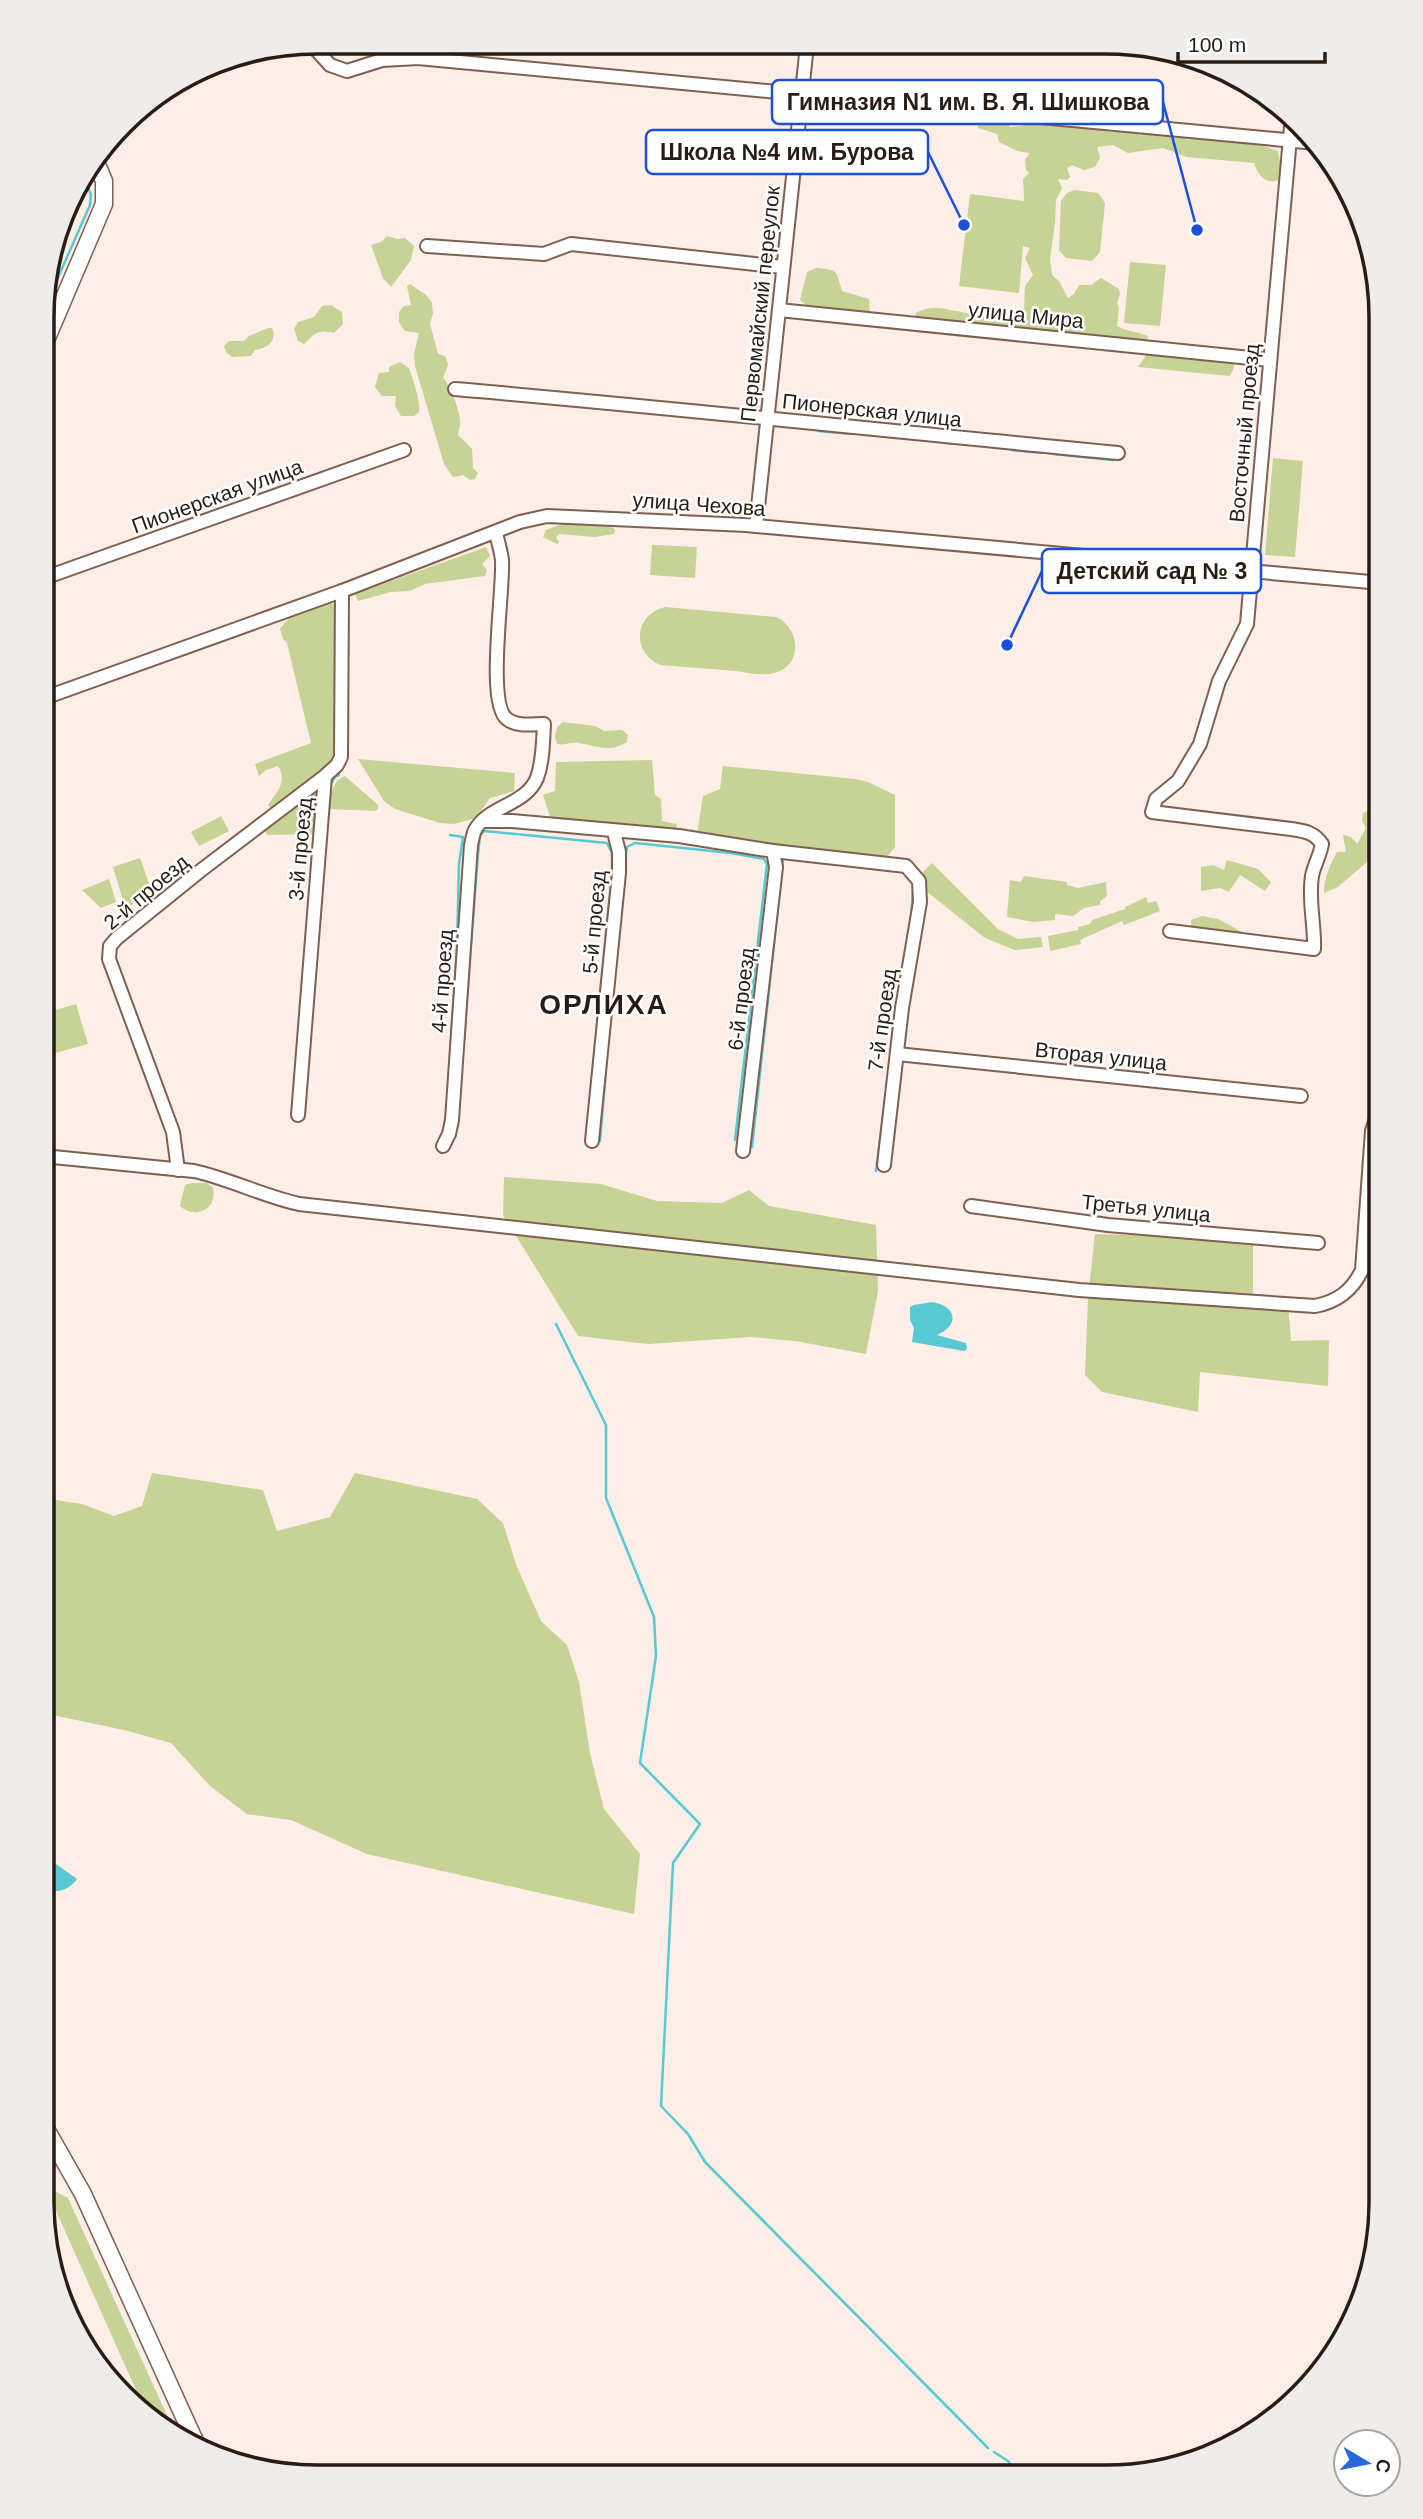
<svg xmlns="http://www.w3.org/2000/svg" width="1423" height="2519" font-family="Arial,sans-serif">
<rect width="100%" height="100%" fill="#fdeee7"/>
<!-- green -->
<g fill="#c7d295">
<polygon points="454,43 516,43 517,54 502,56 483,44 474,56 466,58 453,50"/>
<path d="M996 118 1007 121 1010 127 1022 126 1025 121 1038 120 1049 125 1055 122 1104 127 1110 132 1134 130 1140 135C1151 129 1176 132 1187 140 1216 134 1249 140 1278 151 1280 162 1282 168 1279 180 1265 185 1258 175 1254 163L1187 157 1163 148 1128 153 1113 145 1097 147 1100 158 1095 167 1084 170 1072 165 1067 168 1070 177 1067 180 1058 179 1062 188 1056 200 1055 224 1050 259 1052 275 1059 281 1068 298 1074 294 1079 285H1091L1101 278 1119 289 1120 294 1117 303 1119 308 1117 326C1127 332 1137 331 1148 336L1146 345 1031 333 1021 328 997 331 914 319 916 313C937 301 958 315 980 314 988 313 995 310 1002 310 1010 309 1017 310 1024 310L1025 286 1033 275 1025 258 1030 248 1023 246 1019 293 959 286 970 194 1024 201V198L1023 179 1029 173 1026 170 1025 160 1030 153 1017 151 999 142 997 134 978 128 979 120Z"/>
<polygon points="1074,190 1098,193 1105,203 1100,252 1092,261 1066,258 1059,250 1061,201 1067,193"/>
<polygon points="387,236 397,239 405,238 414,246 411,260 391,287 383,278 371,245 381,242"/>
<polygon points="1130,262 1166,265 1160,326 1124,323"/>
<path d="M816 268C839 270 836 270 842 291L869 299 870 314 813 310 800 300 807 272Z"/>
<path d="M410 284 426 295 432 303 433 313 430 324 438 354 445 356 448 365 443 378C450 383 461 414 460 423 460 427 458 431 458 435L472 449 473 468 478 473 475 479 470 480 463 475 453 477 444 464 415 366 414 354 419 333 405 331 399 322V312L404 306 411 305 407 286Z"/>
<path d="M331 305 342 312 343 324 334 333C316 329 316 333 304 344L298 341 294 329 298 322 314 317 322 306Z"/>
<path d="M268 328H272C278 341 267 348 255 350L251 356 232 357 226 352 224 346 229 341H244L249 336Z"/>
<polygon points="1148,353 1233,362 1234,367 1230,376 1138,367"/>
<path d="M400 362 409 368C413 379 421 403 419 412L414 416H401L395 406 396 396H382L375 387 379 373 389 372V367Z"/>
<polygon points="1273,458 1303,461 1295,557 1265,555"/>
<polygon points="578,523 610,525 615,530 614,534 595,537 560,534 556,537 559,542 557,544 543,537 546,530 562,524"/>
<polygon points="652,545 697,547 695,578 650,575"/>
<polygon points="486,547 490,556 482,564 487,570 485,576 425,584 410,591 391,592 358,601 355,594"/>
<path d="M329 603 333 604 337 611 336 756 334 761 272 811 268 805C277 792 288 781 278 766L266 770 259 776 255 764 311 743 287 643 283 639 280 629 291 615Z"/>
<path d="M665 607 776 617C801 628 803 666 774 673 762 676 748 673 736 671 711 669 685 667 660 665 631 652 634 615 665 607Z"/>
<path d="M563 722 595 726 604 731 622 730 628 735 627 742C610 753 596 746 579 743 571 741 565 746 557 744L555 737 557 727Z"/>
<polygon points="358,759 515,773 514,791 490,798 476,818 454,824 440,823 395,809 384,801"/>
<polygon points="652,760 655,795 661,799 662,821 677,824 675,832 551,819 543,795 555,791 556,762"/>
<polygon points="723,766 855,779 868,782 895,795 895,847 886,858 697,834 703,796 720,789"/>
<path d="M345 776 378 805V809L375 811 329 809C331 795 331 782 345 776Z"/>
<polygon points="314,790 320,791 315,834 268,835 265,831"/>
<path d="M1381 798V850L1338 887 1324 893C1324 878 1330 865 1337 852H1346L1343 835 1351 837 1357 844 1366 828 1362 821 1363 813 1375 808Z"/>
<polygon points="221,816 229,831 199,846 191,832"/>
<polygon points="140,858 154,897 125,907 113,867"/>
<polygon points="1227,860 1258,869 1271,882 1265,891 1240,875 1229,892 1220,888 1201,891 1201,867 1213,865 1224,870"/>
<polygon points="932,863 998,929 1018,939 1041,937 1043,947 1015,950 985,938 926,891 919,876"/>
<polygon points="1024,876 1067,882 1067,885 1078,888 1106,882 1107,896 1100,901 1100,905 1084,908 1073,916 1055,914 1055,920 1033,922 1007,917 1010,880 1021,882"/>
<polygon points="109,879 116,902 101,908 82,890"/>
<polygon points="1146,897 1148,903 1156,901 1160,911 1124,925 1122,921 1080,940 1081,944 1050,951 1048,936 1078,930 1078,927 1090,924 1092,920 1125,909 1125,907"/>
<polygon points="1202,916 1218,919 1246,934 1191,929 1191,920"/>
<polygon points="76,1004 88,1044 55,1053 49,1012"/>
<polygon points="504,1177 601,1184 657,1201 722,1203 749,1190 769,1206 876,1225 878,1291 866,1354 795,1341 751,1337 648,1344 578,1336 503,1215"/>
<path d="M191 1183H207L213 1188C218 1209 195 1220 180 1206L185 1185Z"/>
<polygon points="1095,1234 1170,1236 1253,1243 1253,1303 1288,1304 1291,1341 1329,1340 1328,1386 1200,1372 1198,1412 1102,1392 1085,1375 1088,1298"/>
<polygon points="152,1473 263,1490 277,1531 330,1517 355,1473 477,1499 503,1523 517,1567 541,1621 567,1645 579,1682 590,1753 604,1809 640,1854 634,1914 367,1854 291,1820 247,1814 210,1786 171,1743 124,1730 43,1713 43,1498 82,1504 114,1516 142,1506"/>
<polygon points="45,2186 68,2198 176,2435 148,2417"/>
</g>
<!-- water -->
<g fill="#57c9d3">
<path d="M932 1302C957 1306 960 1325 937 1335L966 1343 967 1349 964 1351 912 1342 914 1328 910 1320V1307L914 1305Z"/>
<path d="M42 1854 77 1879C68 1891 56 1894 42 1889Z"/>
</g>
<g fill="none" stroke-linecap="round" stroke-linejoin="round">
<!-- stream -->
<g stroke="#57c9d3" stroke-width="2.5">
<polyline points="56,282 90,205 91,195 84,177"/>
<polyline points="44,308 55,286"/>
<polyline points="798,318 857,324"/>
<polyline points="828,418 845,420"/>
<polyline points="818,431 852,434"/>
<polyline points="871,435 904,438"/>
<polyline points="912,439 959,444"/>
<polyline points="1011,450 1042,453"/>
<polyline points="1054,454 1113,460"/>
<polyline points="330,785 335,777 339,775"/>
<polyline points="625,862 627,847 635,843 731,853 764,859 767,864 735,1140"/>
<polyline points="782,869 783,858"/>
<polyline points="910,927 913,892"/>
<polyline points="901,975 906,951"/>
<polyline points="464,1040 478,853 480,836 484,831 607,843 612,853 612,873 589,1107"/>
<polyline points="309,1057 310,1046"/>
<polyline points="446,1119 457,947 459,864 463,837 450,835"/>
<polyline points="600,1141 607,1057"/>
<polyline points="752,1147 781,879"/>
<polyline points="876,1171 889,1068"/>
<polyline points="556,1324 606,1425 606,1498 654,1617 656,1656 640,1763 700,1824 673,1863 661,2106 688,2134 705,2162 988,2448"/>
<polyline points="994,2452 1008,2461 1020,2477"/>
</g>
<!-- minor casing -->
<g stroke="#7f6050" stroke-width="16">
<g id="minor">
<polyline points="310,43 330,65 347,71 382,60 418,58 1316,143"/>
<polyline points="427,246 544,254 571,244 783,267"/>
<polyline points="779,310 1270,360"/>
<path d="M455 389C676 408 897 432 1118 453"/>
<polyline points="756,526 807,45"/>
<polyline points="44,578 404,450"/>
<polyline points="44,698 342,591 520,522 547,516 746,525 1381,583"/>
<polyline points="483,821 512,821 679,836 773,851 906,866 919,881 920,902 902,1008 884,1165"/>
<path d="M1170 931 1314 949C1315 925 1308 900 1312 876 1314 865 1320 856 1322 844 1314 832 1304 831 1291 829L1152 812 1156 799 1178 781 1200 744 1219 681 1247 624 1292 115"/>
<polyline points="897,1054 1301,1096"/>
<polyline points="298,1115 325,776 337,765 341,757 342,591"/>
<polyline points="592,1141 619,873 619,852 614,832"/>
<path d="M443 1146 449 1134 452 1120 471 845C472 841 473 834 475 830 489 805 525 806 537 778 543 762 543 741 544 724 533 724 517 727 507 719 486 704 504 589 502 560 501 551 498 542 496 533"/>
<polyline points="743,1151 776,867 773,851"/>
<path d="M43 1156 194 1171C230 1179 263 1196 299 1204L1079 1290 1315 1306C1337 1302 1352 1291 1362 1270L1372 1131 1381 1103"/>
<polyline points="178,1170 173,1132 109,959 110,946 117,938 200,871 325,776"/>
<polyline points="971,1206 1108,1225 1318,1243"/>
</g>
</g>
<!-- major casing -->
<g stroke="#7f6050" stroke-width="19">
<g id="major">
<polyline points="44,345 104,204 104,181 96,162"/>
<polyline points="42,2122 83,2194 199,2450"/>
</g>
</g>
<!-- minor -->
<use href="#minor" stroke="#fff" stroke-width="12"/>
<!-- major -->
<use href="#major" stroke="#fff" stroke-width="16"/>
</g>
<g text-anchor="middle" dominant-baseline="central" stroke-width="5" stroke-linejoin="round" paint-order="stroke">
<!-- street labels -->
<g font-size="21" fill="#291c15" stroke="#fff">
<text transform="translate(760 304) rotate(-84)">Первомайский переулок</text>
<text transform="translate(1026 315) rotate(6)">улица Мира</text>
<text transform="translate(872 410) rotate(6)">Пионерская улица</text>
<text transform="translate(1244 433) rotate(-85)">Восточный проезд</text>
<text transform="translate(217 496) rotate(-20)">Пионерская улица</text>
<text transform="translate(699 504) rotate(4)">улица Чехова</text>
<text transform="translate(300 849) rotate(-85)">3-й проезд</text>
<text transform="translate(146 892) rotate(-40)">2-й проезд</text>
<text transform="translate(594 922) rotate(-85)">5-й проезд</text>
<text transform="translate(442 981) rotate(-86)">4-й проезд</text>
<text transform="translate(741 999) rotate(-83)">6-й проезд</text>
<text transform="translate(882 1020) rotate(-82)">7-й проезд</text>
<text transform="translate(1101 1056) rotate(6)">Вторая улица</text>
<text transform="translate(1146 1208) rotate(6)">Третья улица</text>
</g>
<!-- district labels -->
<g font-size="28" font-weight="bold" letter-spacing="2" fill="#291c15" stroke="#fff">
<text x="604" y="1004">ОРЛИХА</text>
</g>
</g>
<!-- crop -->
<path d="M0 0H1423V2519H0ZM317 54H1106A263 263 0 0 1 1369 317V2202A263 263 0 0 1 1106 2465H317A263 263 0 0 1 54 2202V317A263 263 0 0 1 317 54Z" fill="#eeedec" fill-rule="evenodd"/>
<path fill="none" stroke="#291c15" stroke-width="3.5" d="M317 54H1106A263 263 0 0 1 1369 317V2202A263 263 0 0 1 1106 2465H317A263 263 0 0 1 54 2202V317A263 263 0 0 1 317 54Z"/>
<!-- callouts -->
<path fill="none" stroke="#1d4ed8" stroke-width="2.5" d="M1197 230L1163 102M964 225L928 152M1007 645L1042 571"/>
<g fill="#1d4ed8" stroke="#fff" stroke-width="2.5">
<circle cx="1197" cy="230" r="7"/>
<circle cx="964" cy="225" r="7"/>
<circle cx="1007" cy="645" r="7"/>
</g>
<g fill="#fff" stroke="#1d4ed8" stroke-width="2.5">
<rect x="772" y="80" width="391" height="44" rx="7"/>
<rect x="646" y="130" width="282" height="44" rx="7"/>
<rect x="1042" y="549" width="219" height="44" rx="7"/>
</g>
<g font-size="23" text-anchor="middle" font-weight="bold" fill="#291c15">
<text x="968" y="110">Гимназия N1 им. В. Я. Шишкова</text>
<text x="787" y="160">Школа №4 им. Бурова</text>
<text x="1152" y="579">Детский сад № 3</text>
</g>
<!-- north arrow -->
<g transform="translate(1367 2463) rotate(100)"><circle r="33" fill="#ffffff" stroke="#a9a4a1" stroke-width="2"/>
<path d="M0-5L12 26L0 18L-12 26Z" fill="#2769d6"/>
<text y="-10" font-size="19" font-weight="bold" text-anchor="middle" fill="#291c15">С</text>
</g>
<!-- scale -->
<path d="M1178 52v10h147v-10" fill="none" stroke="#291c15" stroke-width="3.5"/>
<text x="1188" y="52" font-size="21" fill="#291c15" stroke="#ffffff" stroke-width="5" paint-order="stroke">100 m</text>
</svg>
